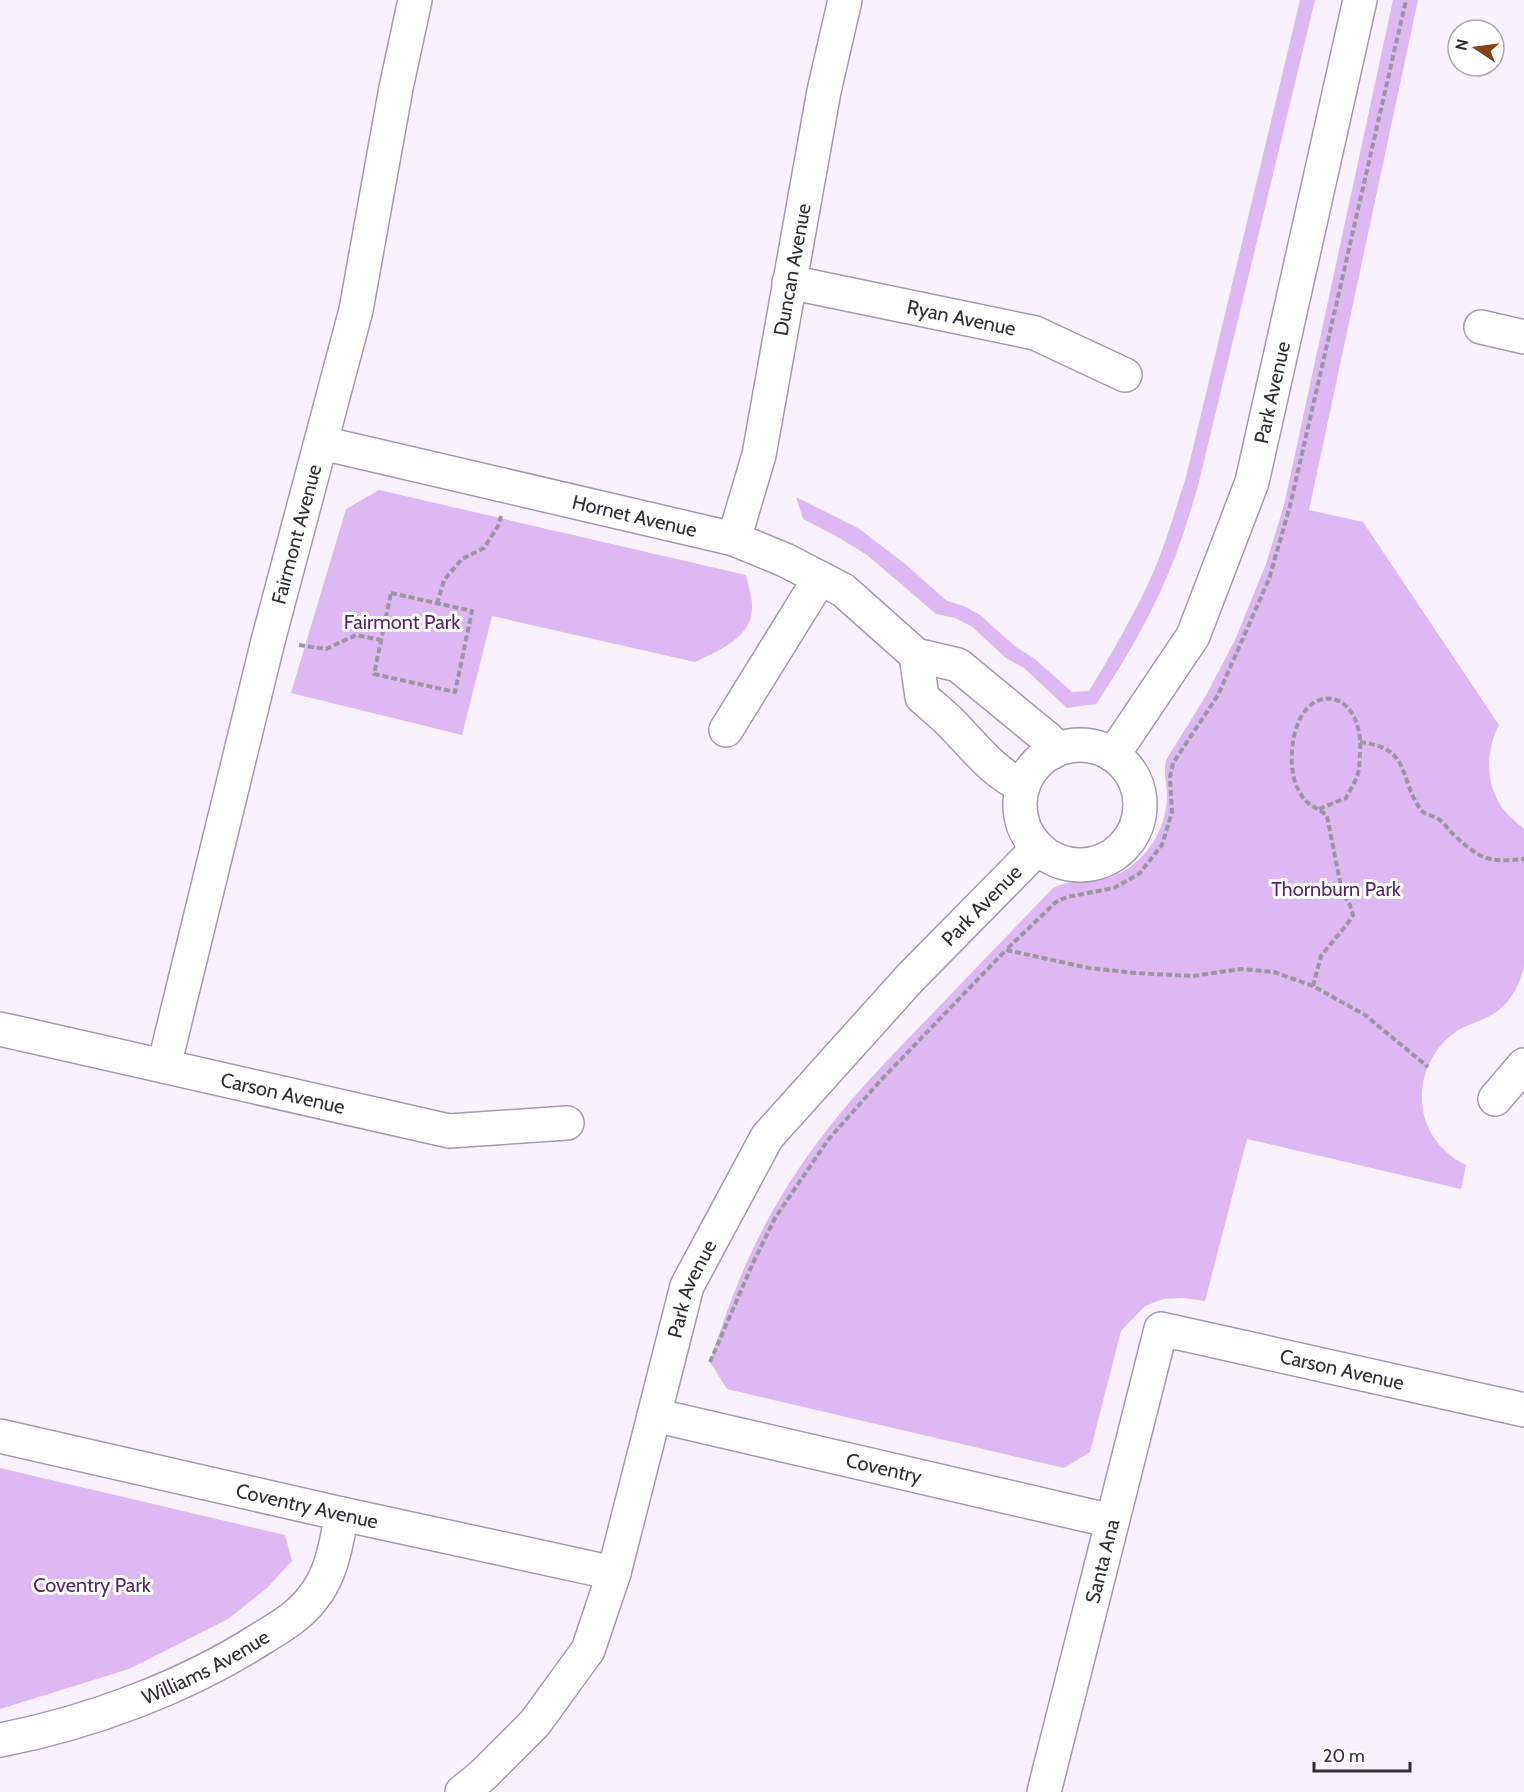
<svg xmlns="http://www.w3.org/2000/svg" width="1524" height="1792" font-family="Cabin,sans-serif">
<rect width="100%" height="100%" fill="#f9f2fd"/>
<!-- green -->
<g fill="#deb8f3">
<path d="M1300 0H1315L1198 486C1191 509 1184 534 1175 557 1155 609 1127 658 1096 704L1067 708 1024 668 1006 658 971 626 955 618 936 614 867 555 836 536 803 519 796 497 858 528 904 563 947 601 964 606 980 615 1016 647 1035 659 1072 692 1089 691C1110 656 1130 622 1147 586 1164 551 1174 513 1186 477Z"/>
<path d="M1393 0H1418L1309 510 1363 522 1499 725C1486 750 1485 781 1501 806 1507 815 1516 822 1524 829V967C1520 984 1512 999 1499 1010 1488 1019 1474 1022 1462 1028 1430 1046 1415 1084 1425 1119 1431 1139 1447 1156 1466 1165L1461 1189 1247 1139 1205 1301 1183 1298 1163 1299 1145 1306 1121 1331 1090 1452 1064 1468 727 1389 710 1362C728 1304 750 1247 782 1195 825 1124 876 1071 933 1013 973 971 1013 930 1053 888 1070 879 1089 883 1107 878 1142 868 1166 833 1167 797 1167 784 1163 773 1166 760L1204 699 1235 640 1266 564 1284 505Z"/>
<path d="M379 490 746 575C748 586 753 598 752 609 751 638 718 651 695 662L492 616 462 735 291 693 346 509Z"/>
<polygon points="0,1468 285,1535 292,1561 267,1588 228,1619 129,1669 0,1709"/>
</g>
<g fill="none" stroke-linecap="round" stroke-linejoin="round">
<!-- minor casing -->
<g stroke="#a797b1" stroke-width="36">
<g id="minor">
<path id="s1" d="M789 282 1035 333 1125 375"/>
<polyline points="1481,327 1524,337"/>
<path id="s2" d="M322 443 734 539 785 560 843 590 916 655 958 665 1049 740 1053 752"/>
<path id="s3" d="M734 539 759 455 824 91 845 0"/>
<path d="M916 655 922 697C931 705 941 713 950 722 973 745 993 773 1023 786"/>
<polyline points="726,730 820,578"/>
<circle cx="1080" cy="805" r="60"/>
<path id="s4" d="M1113 755 1193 636 1252 482 1360 0"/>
<path id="s5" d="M0 1029 449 1131 567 1123"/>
<path id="s6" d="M164 1066 268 641 356 310 396 88 415 0"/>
<polyline points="1495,1099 1524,1065"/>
<path id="s7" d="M654 1415 1112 1521"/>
<path id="s8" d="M0 1436 342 1514 614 1573"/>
<path id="s9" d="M0 1740C89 1723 186 1687 262 1638 280 1627 299 1616 312 1599 332 1575 336 1544 342 1514"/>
<path id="s10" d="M462 1792 482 1776 535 1723 588 1650 614 1573 687 1286 767 1137 910 978 1038 848"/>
<path id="s11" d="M1044 1792 1161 1329 1524 1410"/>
</g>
</g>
<!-- path -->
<g stroke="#9c96a0" stroke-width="4" stroke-dasharray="6 3" stroke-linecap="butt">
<polygon points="391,593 472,611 455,692 374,674"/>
<polyline points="437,604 444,580 462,559 484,548 498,526 501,516"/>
<polyline points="299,645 326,649 356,635 381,640"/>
<path d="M1360 742C1412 748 1398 778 1421 810 1425 815 1431 815 1437 818 1443 822 1448 829 1454 835 1480 859 1488 863 1524 859"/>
<path d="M1319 809 1346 798C1350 790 1356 781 1358 773 1360 767 1359 760 1360 754 1365 684 1297 677 1292 751 1291 768 1293 786 1305 800 1310 806 1320 809 1327 816L1342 892 1350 905 1353 915 1348 923 1321 956 1313 986 1365 1015 1428 1067"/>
<polyline points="1313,986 1274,972 1241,969 1193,976 1135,973 1089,968 1006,950 1056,902 1067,897 1114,888 1139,874 1162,845 1172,812 1170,777 1173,763 1218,695 1269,579 1290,506 1406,0"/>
<polyline points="710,1362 753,1263 775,1218 828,1140 881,1080 1006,950"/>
</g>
<!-- minor -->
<use href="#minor" stroke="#fff" stroke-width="33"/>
</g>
<g text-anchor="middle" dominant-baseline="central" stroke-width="6" stroke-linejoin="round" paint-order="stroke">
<!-- street labels -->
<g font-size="20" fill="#332d37" stroke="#fff">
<text stroke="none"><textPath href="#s3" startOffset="276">Duncan Avenue</textPath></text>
<text stroke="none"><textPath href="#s1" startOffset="176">Ryan Avenue</textPath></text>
<text stroke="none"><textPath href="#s4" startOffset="400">Park Avenue</textPath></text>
<text stroke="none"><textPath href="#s2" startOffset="321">Hornet Avenue</textPath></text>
<text stroke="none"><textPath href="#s6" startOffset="548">Fairmont Avenue</textPath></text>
<text stroke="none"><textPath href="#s10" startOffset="1053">Park Avenue</textPath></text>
<text stroke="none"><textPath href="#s5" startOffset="290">Carson Avenue</textPath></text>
<text stroke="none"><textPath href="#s10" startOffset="567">Park Avenue</textPath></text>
<text stroke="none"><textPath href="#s11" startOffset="663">Carson Avenue</textPath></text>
<text stroke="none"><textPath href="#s7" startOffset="236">Coventry</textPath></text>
<text stroke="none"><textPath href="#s8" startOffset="315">Coventry Avenue</textPath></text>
<text stroke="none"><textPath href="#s11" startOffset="238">Santa Ana</textPath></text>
<text stroke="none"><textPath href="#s9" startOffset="219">Williams Avenue</textPath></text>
</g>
<!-- park labels -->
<g font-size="20" fill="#56246d" stroke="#fff">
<text x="402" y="622">Fairmont Park</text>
<text x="1336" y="889">Thornburn Park</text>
<text x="92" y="1585">Coventry Park</text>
</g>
</g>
<!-- north arrow -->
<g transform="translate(1476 48) rotate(283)"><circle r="28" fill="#ffffff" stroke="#adabaf" stroke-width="1.5"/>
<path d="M0-4.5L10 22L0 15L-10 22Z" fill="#864316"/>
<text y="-9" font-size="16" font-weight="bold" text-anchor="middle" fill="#332d37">N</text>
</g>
<!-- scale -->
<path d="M1314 1762v9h96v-9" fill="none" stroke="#332d37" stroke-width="3"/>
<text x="1323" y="1762" font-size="18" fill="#332d37" stroke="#ffffff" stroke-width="4.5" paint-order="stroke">20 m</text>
</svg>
